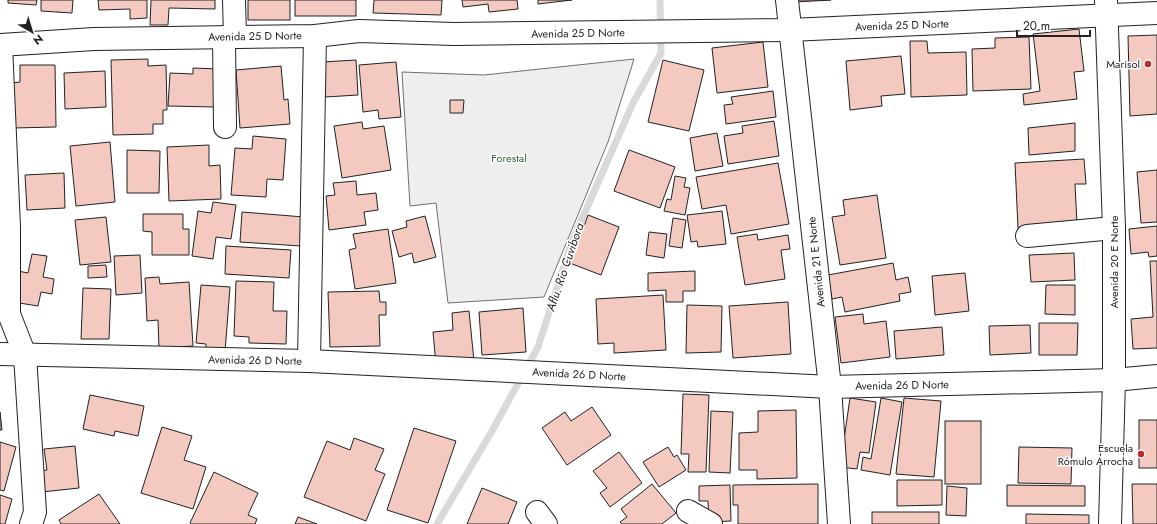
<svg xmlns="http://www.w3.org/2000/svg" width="1157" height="524" font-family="Jost,sans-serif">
<rect width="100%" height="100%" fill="#fff"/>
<!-- green -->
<polygon fill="#eee" stroke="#6f6f6f" points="634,59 608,142 544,297 448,303 436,203 410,206 402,72 484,75"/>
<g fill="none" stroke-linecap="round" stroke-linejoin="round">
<!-- stream -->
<polyline stroke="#d9d9d9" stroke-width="7" points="437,524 492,431 538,347 571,244 633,103 661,53 660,0"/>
</g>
<!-- building -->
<g fill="#f3c9c0" stroke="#222">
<polygon points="8,0 37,0 36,5 8,3"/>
<polygon points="41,0 73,0 72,13 41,11"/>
<polygon points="98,0 147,0 147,18 130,19 130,9 99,10"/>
<polygon points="151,0 215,0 215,9 169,8 168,25 150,25"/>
<rect x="248" y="0" width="42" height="20"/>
<rect x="295" y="0" width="61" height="16"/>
<polygon points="374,0 442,0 441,15 373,13"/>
<polygon points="462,0 517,0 518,9 489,12 488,4 463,7"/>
<polygon points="538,0 572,0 538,4"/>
<polygon points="795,0 831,0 795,2"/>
<polygon points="1079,29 1084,71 1074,72 1077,99 1024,105 1023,94 1040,91 1033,34"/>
<polygon points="1157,35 1157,114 1130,116 1128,36"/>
<polygon points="1029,37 1031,89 973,91 972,49 995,48 995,38"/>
<polygon points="910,41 927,41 928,53 966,52 967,95 911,97"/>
<polygon points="763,42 768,87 717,93 712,48"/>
<polygon points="901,56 905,94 881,96 882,106 850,110 846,61"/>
<polygon points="148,59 148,66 166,65 167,110 163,110 163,124 153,124 153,134 113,135 111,60"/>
<polygon points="356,60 358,95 325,97 322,62"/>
<polygon points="663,60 704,70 689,131 648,122"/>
<polygon points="396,62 401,117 379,119 378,110 363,112 359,65"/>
<polygon points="20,65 55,65 56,127 13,128 12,83 20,82"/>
<polygon points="281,66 284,100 288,99 290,124 240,128 236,70"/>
<polygon points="193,68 218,69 216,107 168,106 170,73 193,74"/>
<polygon points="105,71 106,107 65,109 64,73"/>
<polygon points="773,91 776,117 726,124 724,105 733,104 731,97"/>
<polygon points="450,100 464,100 463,113 450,113"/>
<polygon points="774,121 779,156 728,164 724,136 743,133 742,126"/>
<polygon points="362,122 363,129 384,126 391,170 342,178 334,126"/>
<polygon points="1075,123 1075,151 1029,155 1028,128"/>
<polygon points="717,133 723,166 695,171 690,138"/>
<polygon points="253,136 286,139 283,180 267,179 266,197 231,195 235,148 252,149"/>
<polygon points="110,142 115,202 76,206 70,146"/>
<polygon points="209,145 209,166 220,165 221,199 169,201 167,147"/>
<polygon points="127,150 160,151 159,193 127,193"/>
<polygon points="629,150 675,167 660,208 614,191"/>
<polygon points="1084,159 1086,184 1075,184 1077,224 1018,228 1015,163"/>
<polygon points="778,163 789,224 731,234 726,205 702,209 696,177"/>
<polygon points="1157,170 1157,222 1141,223 1137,172"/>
<polygon points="64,173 65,208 27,210 25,175"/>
<polygon points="675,176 686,178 684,187 690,188 685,215 664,211 667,199 671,200"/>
<polygon points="356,181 357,195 376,193 378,210 364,212 366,225 329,230 326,196 335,195 333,183"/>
<polygon points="877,195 886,258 840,265 832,217 845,215 843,200"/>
<polygon points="213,202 236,205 231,239 216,237 213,259 192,256 198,211 211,213"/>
<polygon points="722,211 726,244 698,247 697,241 691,242 687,215"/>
<polygon points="242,212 304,217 301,246 240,242"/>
<polygon points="143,214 183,214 183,229 189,229 189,255 152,255 152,232 143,231"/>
<polygon points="588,215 619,227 601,275 567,262 580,227 583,229"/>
<polygon points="425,216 436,257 414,263 412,253 399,257 392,231 407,227 406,221"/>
<polygon points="106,217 111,262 80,265 75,220"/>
<polygon points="673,218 686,220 682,248 669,246"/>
<polygon points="1157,226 1157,256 1149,257 1148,252 1131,254 1129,229"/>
<polygon points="388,229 396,283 355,289 349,250 356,248 353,234"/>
<polygon points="649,232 667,234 664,258 646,255"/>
<polygon points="757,234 758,240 788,235 790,249 781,250 785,279 745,285 737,237"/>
<polygon points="226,246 291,250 289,278 225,274"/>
<polygon points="1074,253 1075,280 1031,282 1029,255"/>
<polygon points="32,254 47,256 43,277 54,279 52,294 41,292 38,306 13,302 18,271 28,273"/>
<polygon points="140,255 142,293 116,295 114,256"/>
<polygon points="1150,261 1157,261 1157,348 1133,349 1131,319 1153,317"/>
<polygon points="893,263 896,280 908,277 911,292 899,294 900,301 845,312 842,297 832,299 828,275"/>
<polygon points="106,265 107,277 88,278 88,266"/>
<polygon points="695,271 695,291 683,291 683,302 666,302 666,290 648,291 648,273"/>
<polygon points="965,273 969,311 935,315 932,276"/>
<polygon points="159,277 160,284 189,282 193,346 159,348 158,320 147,321 145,278"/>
<polygon points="236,281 274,282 273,311 287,311 286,344 249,343 249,337 234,336"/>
<polygon points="201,285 230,287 225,352 206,350 206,344 196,343"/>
<polygon points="1046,285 1075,285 1075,315 1045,314"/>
<polygon points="83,288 111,289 109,339 81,339"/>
<polygon points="379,291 380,302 386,302 386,315 379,315 380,346 330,347 328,292"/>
<polygon points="663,295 666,350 614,353 614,343 598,344 596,299"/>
<polygon points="788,302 791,354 733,358 729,306"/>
<polygon points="687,305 722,306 721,352 686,353"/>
<polygon points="523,308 526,352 482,355 479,312"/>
<polygon points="469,311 474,361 436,365 433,332 453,330 452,313"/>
<polygon points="863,314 864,324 886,321 890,357 841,363 835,317"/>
<polygon points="1039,323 1078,323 1077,355 1039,355"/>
<polygon points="1030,325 1031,353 990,355 989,326"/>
<polygon points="942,327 944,355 896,359 894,331"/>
<polygon points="683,394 709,395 706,472 688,472 689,454 681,454"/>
<polygon points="90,395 144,406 138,436 115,431 114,436 83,429"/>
<polygon points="850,398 876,402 869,453 860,452 857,469 840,467"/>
<polygon points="881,398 902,402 890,475 861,470 863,457 871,459"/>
<polygon points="904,398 941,401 934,477 896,474"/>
<polygon points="592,407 611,435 567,465 542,428 565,412 571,421"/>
<polygon points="796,410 797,478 757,479 757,470 739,470 739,433 758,432 758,411"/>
<polygon points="711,411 733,412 730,473 709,472"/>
<polygon points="0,412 2,430 0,430"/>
<rect x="1139" y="420" width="18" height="48"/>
<rect x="945" y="421" width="36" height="63"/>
<polygon points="162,427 192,436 184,460 206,467 193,509 141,493"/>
<polygon points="414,428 456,441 428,523 387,510"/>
<polygon points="354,438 384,449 375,470 385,474 366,521 304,497 327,441 350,450"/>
<polygon points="0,442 16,447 4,491 0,490"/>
<polygon points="75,446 79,488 42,492 40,471 47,470 44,449"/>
<polygon points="668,447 674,457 677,455 686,470 659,487 643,462"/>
<polygon points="1019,447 1072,448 1071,484 1018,483"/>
<polygon points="619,452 642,483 610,507 600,493 607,488 593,471"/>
<polygon points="214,472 258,493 248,515 257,519 255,524 192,524 190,523"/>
<polygon points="897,480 942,480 942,505 897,506"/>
<polygon points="652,484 676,513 662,524 622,524 620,522 627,517 621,509"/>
<polygon points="818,484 818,524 738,524 738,505 733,505 733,485"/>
<polygon points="1132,484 1157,484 1157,524 1133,524"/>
<polygon points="730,485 731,521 709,522 708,501 699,501 699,486"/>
<polygon points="1007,485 1085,486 1085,506 1007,506"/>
<polygon points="947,486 967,488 966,516 946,515"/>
<polygon points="482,488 517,502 508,524 467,524"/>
<polygon points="99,494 120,524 61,524 59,520"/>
<polygon points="0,495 12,499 5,524 0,524"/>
<rect x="872" y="512" width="67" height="12"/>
<polygon points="1026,514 1089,515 1089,524 1026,524"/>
<polygon points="298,517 317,524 295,524"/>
</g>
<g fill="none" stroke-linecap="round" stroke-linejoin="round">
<!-- minor casing -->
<g stroke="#222" stroke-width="24">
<g id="minor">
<polyline points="234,0 235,37"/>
<polyline points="787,0 830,387 839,524"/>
<polyline points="1106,0 1114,228 1114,380 1110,524"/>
<polyline points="224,37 225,127"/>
<polyline points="0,45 94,39 315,36 359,31 454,34 790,30 1157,13"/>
<polyline points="1,45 9,227 9,314 25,355 35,512 31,524"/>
<polyline points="1027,236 1114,228"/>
<polyline points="0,354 309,361 830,387 1114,380 1157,376"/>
<polyline points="309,361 315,36"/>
<polyline points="688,511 711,524"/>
<polyline points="537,512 546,524"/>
</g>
</g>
<!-- minor -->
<use href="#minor" stroke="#fff" stroke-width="22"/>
</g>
<!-- markers -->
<g fill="#c62828" stroke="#fff" stroke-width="1.5">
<circle cx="1148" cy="64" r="4"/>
<circle cx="1141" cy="454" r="4"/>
</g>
<g text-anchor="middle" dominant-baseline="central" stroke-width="3" stroke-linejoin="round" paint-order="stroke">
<!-- street labels -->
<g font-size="11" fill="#222" stroke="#fff">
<text transform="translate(902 25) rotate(-2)">Avenida 25 D Norte</text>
<text transform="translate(578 33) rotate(-1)">Avenida 25 D Norte</text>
<text transform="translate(255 36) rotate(-1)">Avenida 25 D Norte</text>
<text transform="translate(816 262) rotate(-96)">Avenida 21 E Norte</text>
<text transform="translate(1114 262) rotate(-90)">Avenida 20 E Norte</text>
<text transform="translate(255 360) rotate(1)">Avenida 26 D Norte</text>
<text transform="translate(579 374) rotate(3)">Avenida 26 D Norte</text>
<text transform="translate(902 385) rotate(-1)">Avenida 26 D Norte</text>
</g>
<!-- poi labels -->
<g font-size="11" fill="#222" stroke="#fff" text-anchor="end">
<text x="1140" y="64">Marisol</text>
<text x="1133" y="448">Escuela<tspan x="1133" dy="13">Rómulo Arrocha</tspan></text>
</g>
<!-- park labels -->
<g font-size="11" fill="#2f5e38" stroke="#fff">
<text x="509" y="158">Forestal</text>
</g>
<!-- water labels -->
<g font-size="12" font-style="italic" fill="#222" stroke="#fff">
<text transform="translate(565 267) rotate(-71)">Aflu. Río Cuvibora</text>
</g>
</g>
<!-- north arrow -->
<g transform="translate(32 32) rotate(142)" stroke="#ffffff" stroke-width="3" paint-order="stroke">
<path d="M0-3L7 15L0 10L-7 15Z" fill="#222222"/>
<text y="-6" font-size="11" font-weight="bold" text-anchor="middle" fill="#222222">N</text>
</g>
<!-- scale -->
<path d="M1017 30v6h73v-6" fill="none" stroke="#222222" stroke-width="2"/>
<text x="1023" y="30" font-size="12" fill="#222222" stroke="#ffffff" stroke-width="3" paint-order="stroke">20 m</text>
</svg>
